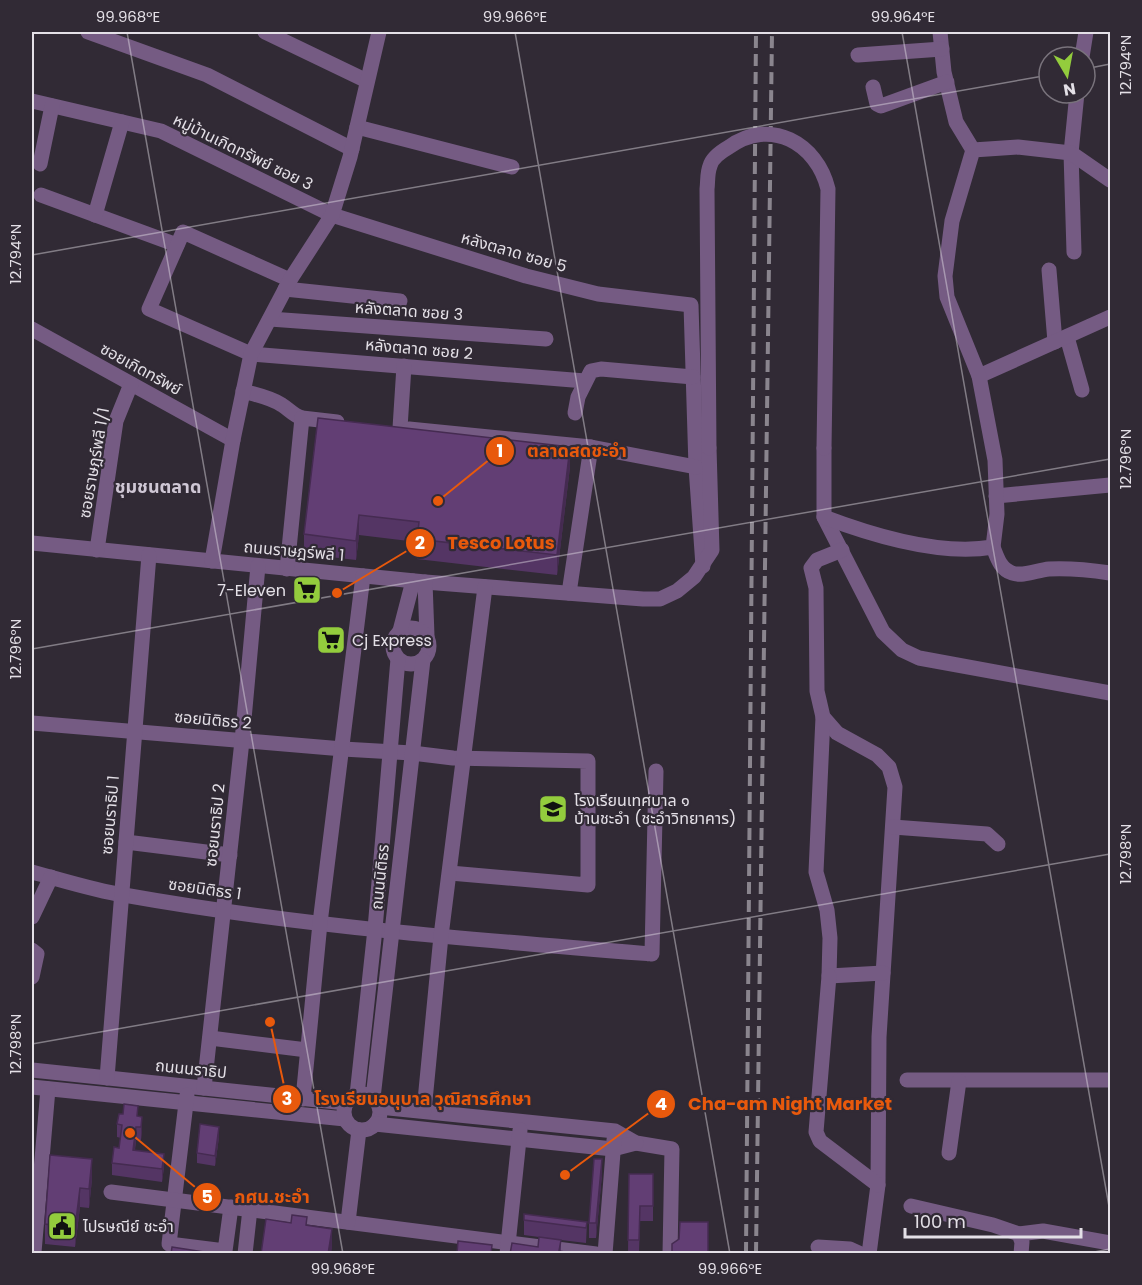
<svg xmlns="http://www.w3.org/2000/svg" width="1142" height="1285" font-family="Poppins,'Noto Sans Thai',sans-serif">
<rect width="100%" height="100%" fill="#312a35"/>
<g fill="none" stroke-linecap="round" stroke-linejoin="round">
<!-- minor -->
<g stroke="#755b83" stroke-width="15">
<polyline points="88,32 207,75 352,149"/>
<polyline points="265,32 367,81"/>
<polyline points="940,32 944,72 956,122 973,150"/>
<polyline points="858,55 942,49"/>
<polyline points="1082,57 1086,32"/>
<polyline points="873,87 877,104 881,106 947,82"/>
<polyline points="32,101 161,131 332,215 526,276 598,294 691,305 696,467 703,566"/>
<polyline points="357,127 512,167"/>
<polyline points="40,164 52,106"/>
<polyline points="41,195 177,245"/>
<polyline points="95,215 122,122"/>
<polyline points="1074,252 1071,153 1077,93"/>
<polyline points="1049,270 1055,342"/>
<polyline points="290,280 183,232 149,309 251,354 585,381"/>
<polyline points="285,289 400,301"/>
<polyline points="270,319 546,339"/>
<polyline points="32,329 233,440"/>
<polyline points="1067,337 1082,390"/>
<polyline points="979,376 1110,317"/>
<path d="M243 391C256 395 270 397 282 405 290 410 293 415 302 418"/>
<polyline points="575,413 578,397 591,371 601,369 693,377"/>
<polyline points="400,428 404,366"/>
<polyline points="409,429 591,447 569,593"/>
<polyline points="591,447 696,467"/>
<polyline points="824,448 824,517 883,632 902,650 919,658 1110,693"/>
<polyline points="996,496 1110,485"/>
<path d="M824 517C874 536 940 556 993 547L997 514 995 460 979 376 947 297 945 276 952 221 973 150 1018 147 1071 153 1110 180"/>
<polyline points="32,543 425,582 643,599 660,599 677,591 694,577 712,550 709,448"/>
<path d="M993 547C997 557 1000 569 1012 573 1023 577 1037 570 1049 569 1070 568 1090 570 1110 573"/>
<polyline points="97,550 116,421 131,384"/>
<polyline points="842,550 817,560 811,568 816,588 817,691 823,717 837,733 877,755 889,767 895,787 879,1037 878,1185 869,1254"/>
<polyline points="212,561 233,440 251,354 290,280 332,215 350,157 379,32"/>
<polyline points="287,569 302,418 337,422"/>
<polyline points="425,582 427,636"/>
<circle cx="411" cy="646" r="18"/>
<polyline points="400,631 413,581"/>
<polyline points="823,717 816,872 827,910 830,938 829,976 883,973"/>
<polyline points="32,723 343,749 412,753 453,758 588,761 588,885 450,873"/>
<polyline points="893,827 987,834 998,844"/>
<polyline points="126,842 230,855"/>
<path d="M32 872C62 880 93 890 124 895 298 926 476 940 652 954L656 771"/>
<polyline points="32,917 51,877"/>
<polyline points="32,950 37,954 32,977"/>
<polyline points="829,976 816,1132 820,1141 878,1185"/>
<polyline points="210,1038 307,1050"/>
<polyline points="32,1070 346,1103"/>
<polyline points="107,1078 149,555"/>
<polyline points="907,1080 1110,1080"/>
<polyline points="32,1087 345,1119"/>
<polyline points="204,1088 242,741 258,566"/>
<circle cx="362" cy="1112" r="18"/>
<polyline points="187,1095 169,1244 225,1251 231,1207"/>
<polyline points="357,1095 375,929 398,659"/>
<polyline points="373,1098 423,660"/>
<polyline points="303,1099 320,923 363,576"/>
<polyline points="379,1107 615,1131 636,1143 672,1149 670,1254"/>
<polyline points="424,1111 441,936 485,587"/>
<polyline points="375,1124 613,1149 636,1143"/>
<polyline points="949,1153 959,1081"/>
<polyline points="111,1192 596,1254"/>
<polyline points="911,1206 993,1225 1019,1234 1022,1242 1021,1254"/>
<polyline points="348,1222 359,1130"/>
<polyline points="1019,1234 1043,1231 1110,1243"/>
<polyline points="818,1247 850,1249 861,1254"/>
<polyline points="34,1252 48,1089"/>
<polyline points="245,1254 250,1209"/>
<polyline points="507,1254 520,1130"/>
<polyline points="605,1254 614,1140"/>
</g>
<!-- rail -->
<g stroke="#8a858e" stroke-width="4" stroke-dasharray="12 6" stroke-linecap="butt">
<polyline points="746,1254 756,32"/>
<polyline points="756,1254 772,32"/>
</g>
<!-- minor-bridge -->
<path stroke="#755b83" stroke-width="15" d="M709 448 707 189C708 182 707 173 710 166 712 158 722 151 729 147 770 117 817 143 828 189L824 448"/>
</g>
<!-- wall -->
<g fill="#543564">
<polygon points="318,418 570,467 557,575 417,559 417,542 359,535 356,560 304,554 304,534"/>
<polygon points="138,1116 142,1129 141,1140 136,1140 135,1150 164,1167 162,1182 112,1175 112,1163 119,1148 121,1138 117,1137 117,1124"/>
<polygon points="219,1137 215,1166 197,1163 197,1153"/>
<polygon points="50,1155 92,1179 89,1208 80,1207 75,1247 45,1244 45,1224"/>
<polygon points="602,1174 596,1238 589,1238 589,1223"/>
<polygon points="629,1174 653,1174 653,1221 640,1221 639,1254 628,1254"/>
<polygon points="524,1220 587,1222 586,1243 561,1240 561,1251 538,1247 539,1237 524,1235"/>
</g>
<!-- shaded-wall -->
<g fill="#452b51">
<polygon points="570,447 570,467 557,575 557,555"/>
<polygon points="359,515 359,535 356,560 356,541"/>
<polygon points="142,1117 142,1129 141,1140 141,1127"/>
<polygon points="136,1127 136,1140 133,1163 133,1150"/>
<polygon points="219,1127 219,1137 215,1166 215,1156"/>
<polygon points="164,1154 164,1167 162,1182 162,1169"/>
<polygon points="92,1159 92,1179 89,1208 89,1189"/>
<polygon points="602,1159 602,1174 596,1238 596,1223"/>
<polygon points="80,1188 80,1207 75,1247 75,1228"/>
<polygon points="332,1229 332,1249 331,1254 328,1254"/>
</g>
<!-- building -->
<g fill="#623e74" stroke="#452b51" stroke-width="1.5">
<polygon points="318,418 570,447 557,555 417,539 419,522 359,515 356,541 304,534"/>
<polygon points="124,1104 138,1106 137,1116 142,1117 141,1127 136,1127 133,1150 164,1154 162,1169 112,1163 114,1147 119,1148 122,1125 117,1124 119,1114 123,1114"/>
<polygon points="200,1124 219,1127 215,1156 197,1153"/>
<polygon points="50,1155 92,1159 89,1189 80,1188 75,1228 45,1224"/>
<polygon points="594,1159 602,1159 596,1223 589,1223"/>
<polygon points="629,1174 653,1174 653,1206 640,1206 639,1240 628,1240"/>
<polygon points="524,1214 587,1222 586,1228 524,1220"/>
<polygon points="292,1215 307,1217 306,1225 332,1229 328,1254 261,1254 266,1219 291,1223"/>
<polygon points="680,1222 708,1222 708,1254 672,1254 672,1244 679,1239"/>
<polygon points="539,1237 561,1240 559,1251 577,1254 510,1254 512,1243 538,1247"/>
<polygon points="458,1241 492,1245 491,1254 457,1254"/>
<polygon points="172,1247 217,1254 171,1254"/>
</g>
<!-- ticks -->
<path fill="none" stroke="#e4e0e7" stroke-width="1.5" stroke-opacity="0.45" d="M127 32 343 1254M515 32 730 1254M902 32 1110 1212M1085 69 1110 64M32 255 1049 75M32 649 1110 459M32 1044 1110 854M1084 1254 1110 1249"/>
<!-- icons -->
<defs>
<g id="supermarket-square" transform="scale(1.5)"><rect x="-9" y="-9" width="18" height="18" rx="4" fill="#93cc3d" stroke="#312a35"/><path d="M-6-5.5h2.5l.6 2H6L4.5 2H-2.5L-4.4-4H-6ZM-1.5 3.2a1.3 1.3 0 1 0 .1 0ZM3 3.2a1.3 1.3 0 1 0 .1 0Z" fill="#111"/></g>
<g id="school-square" transform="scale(1.5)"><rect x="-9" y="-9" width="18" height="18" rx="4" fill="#93cc3d" stroke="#312a35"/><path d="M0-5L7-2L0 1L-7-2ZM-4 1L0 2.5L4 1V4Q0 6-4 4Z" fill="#111"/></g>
<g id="civic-square" transform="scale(1.5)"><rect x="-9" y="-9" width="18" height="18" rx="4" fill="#93cc3d" stroke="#312a35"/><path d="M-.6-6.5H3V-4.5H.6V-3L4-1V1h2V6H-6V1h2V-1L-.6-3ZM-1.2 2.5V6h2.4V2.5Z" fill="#111"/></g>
</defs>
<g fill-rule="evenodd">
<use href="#supermarket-square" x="307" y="590"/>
<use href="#supermarket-square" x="331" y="640"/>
<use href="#school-square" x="553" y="809"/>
<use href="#civic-square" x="62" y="1226"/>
</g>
<g text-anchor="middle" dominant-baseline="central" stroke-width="4.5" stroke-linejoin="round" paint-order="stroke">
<!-- street labels -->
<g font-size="16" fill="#e4e0e7" stroke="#312a35">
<text transform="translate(243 152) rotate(26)">หมู่บ้านเกิดทรัพย์ ซอย 3</text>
<text transform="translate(514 252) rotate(16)">หลังตลาด ซอย 5</text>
<text transform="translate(409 311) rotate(4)">หลังตลาด ซอย 3</text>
<text transform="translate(419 349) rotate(5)">หลังตลาด ซอย 2</text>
<text transform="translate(141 369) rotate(29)">ซอยเกิดทรัพย์</text>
<text transform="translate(94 463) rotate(-80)">ซอยราษฎร์พลี 1/1</text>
<text transform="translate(294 551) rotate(5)">ถนนราษฎร์พลี 1</text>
<text transform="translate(213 720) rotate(5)">ซอยนิติธร 2</text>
<text transform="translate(110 815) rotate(-85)">ซอยนราธิป 1</text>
<text transform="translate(215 825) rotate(-84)">ซอยนราธิป 2</text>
<text transform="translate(380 877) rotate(-84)">ถนนนิติธร</text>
<text transform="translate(205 889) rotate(8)">ซอยนิติธร 1</text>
<text transform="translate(191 1069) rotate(6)">ถนนนราธิป</text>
</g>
<!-- poi labels -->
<g font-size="16" fill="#e4e0e7" stroke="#312a35" text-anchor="start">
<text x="286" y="590" text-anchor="end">7-Eleven</text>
<text x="352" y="640">Cj Express</text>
<text x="574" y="800">โรงเรียนเทศบาล ๑<tspan x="574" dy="18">บ้านชะอำ (ชะอำวิทยาคาร)</tspan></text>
<text x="83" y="1226">ไปรษณีย์ ชะอำ</text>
</g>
<!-- neighbourhood labels -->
<g font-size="18" font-weight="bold" fill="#cfc7d5" stroke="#312a35">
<text x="158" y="486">ชุมชนตลาด</text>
</g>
</g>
<!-- callouts -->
<path fill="none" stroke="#e8590c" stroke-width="2" d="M438 501L500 451M337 593L420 543M270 1022L287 1099M565 1175L661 1104M130 1133L207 1197"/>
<g fill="#e8590c" stroke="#312a35" stroke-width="2">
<circle cx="438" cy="501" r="6"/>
<circle cx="337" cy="593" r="6"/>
<circle cx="270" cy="1022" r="6"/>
<circle cx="565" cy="1175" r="6"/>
<circle cx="130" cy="1133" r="6"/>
<circle cx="500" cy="451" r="15"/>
<circle cx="420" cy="543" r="15"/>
<circle cx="287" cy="1099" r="15"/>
<circle cx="661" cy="1104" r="15"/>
<circle cx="207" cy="1197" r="15"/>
</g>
<g font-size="18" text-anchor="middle" font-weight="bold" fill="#fff">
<text x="500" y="457">1</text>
<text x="420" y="549">2</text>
<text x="287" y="1105">3</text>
<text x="661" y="1110">4</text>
<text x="207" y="1203">5</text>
</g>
<g font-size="18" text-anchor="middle" font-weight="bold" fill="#e8590c" stroke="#312a35" stroke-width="4.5" stroke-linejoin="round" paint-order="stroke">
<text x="577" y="457">ตลาดสดชะอำ</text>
<text x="501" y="549">Tesco Lotus</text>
<text x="423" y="1105">โรงเรียนอนุบาล วุฒิสารศึกษา</text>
<text x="790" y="1110">Cha-am Night Market</text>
<text x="272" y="1203">กศน.ชะอำ</text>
</g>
<!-- border -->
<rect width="1142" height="1285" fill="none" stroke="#312a35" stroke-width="66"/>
<!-- north arrow -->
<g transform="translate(1067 75) rotate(170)"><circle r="28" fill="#312a35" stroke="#79737c" stroke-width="1.5"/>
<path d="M0-4.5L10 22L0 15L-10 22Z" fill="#93cc3d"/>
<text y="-9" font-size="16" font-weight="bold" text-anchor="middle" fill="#e4e0e7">N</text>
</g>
<!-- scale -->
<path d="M905 1228v9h176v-9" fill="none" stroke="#e4e0e7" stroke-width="3"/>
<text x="914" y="1228" font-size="18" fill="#e4e0e7" stroke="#312a35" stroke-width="4.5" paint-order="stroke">100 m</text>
<rect x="33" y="33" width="1076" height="1219" fill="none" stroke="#e4e0e7" stroke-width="2"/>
<g font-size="15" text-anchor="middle" fill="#e4e0e7">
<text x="128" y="22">99.968°E</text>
<text x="515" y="22">99.966°E</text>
<text x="903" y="22">99.964°E</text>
<text transform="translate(1126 65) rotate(-90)" y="5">12.794°N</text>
<text transform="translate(16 254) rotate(-90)" y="5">12.794°N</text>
<text transform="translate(1126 459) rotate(-90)" y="5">12.796°N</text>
<text transform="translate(16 649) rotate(-90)" y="5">12.796°N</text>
<text transform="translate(1126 854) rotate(-90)" y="5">12.798°N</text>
<text transform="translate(16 1044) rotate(-90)" y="5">12.798°N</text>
<text x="343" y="1274">99.968°E</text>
<text x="730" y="1274">99.966°E</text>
</g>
</svg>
